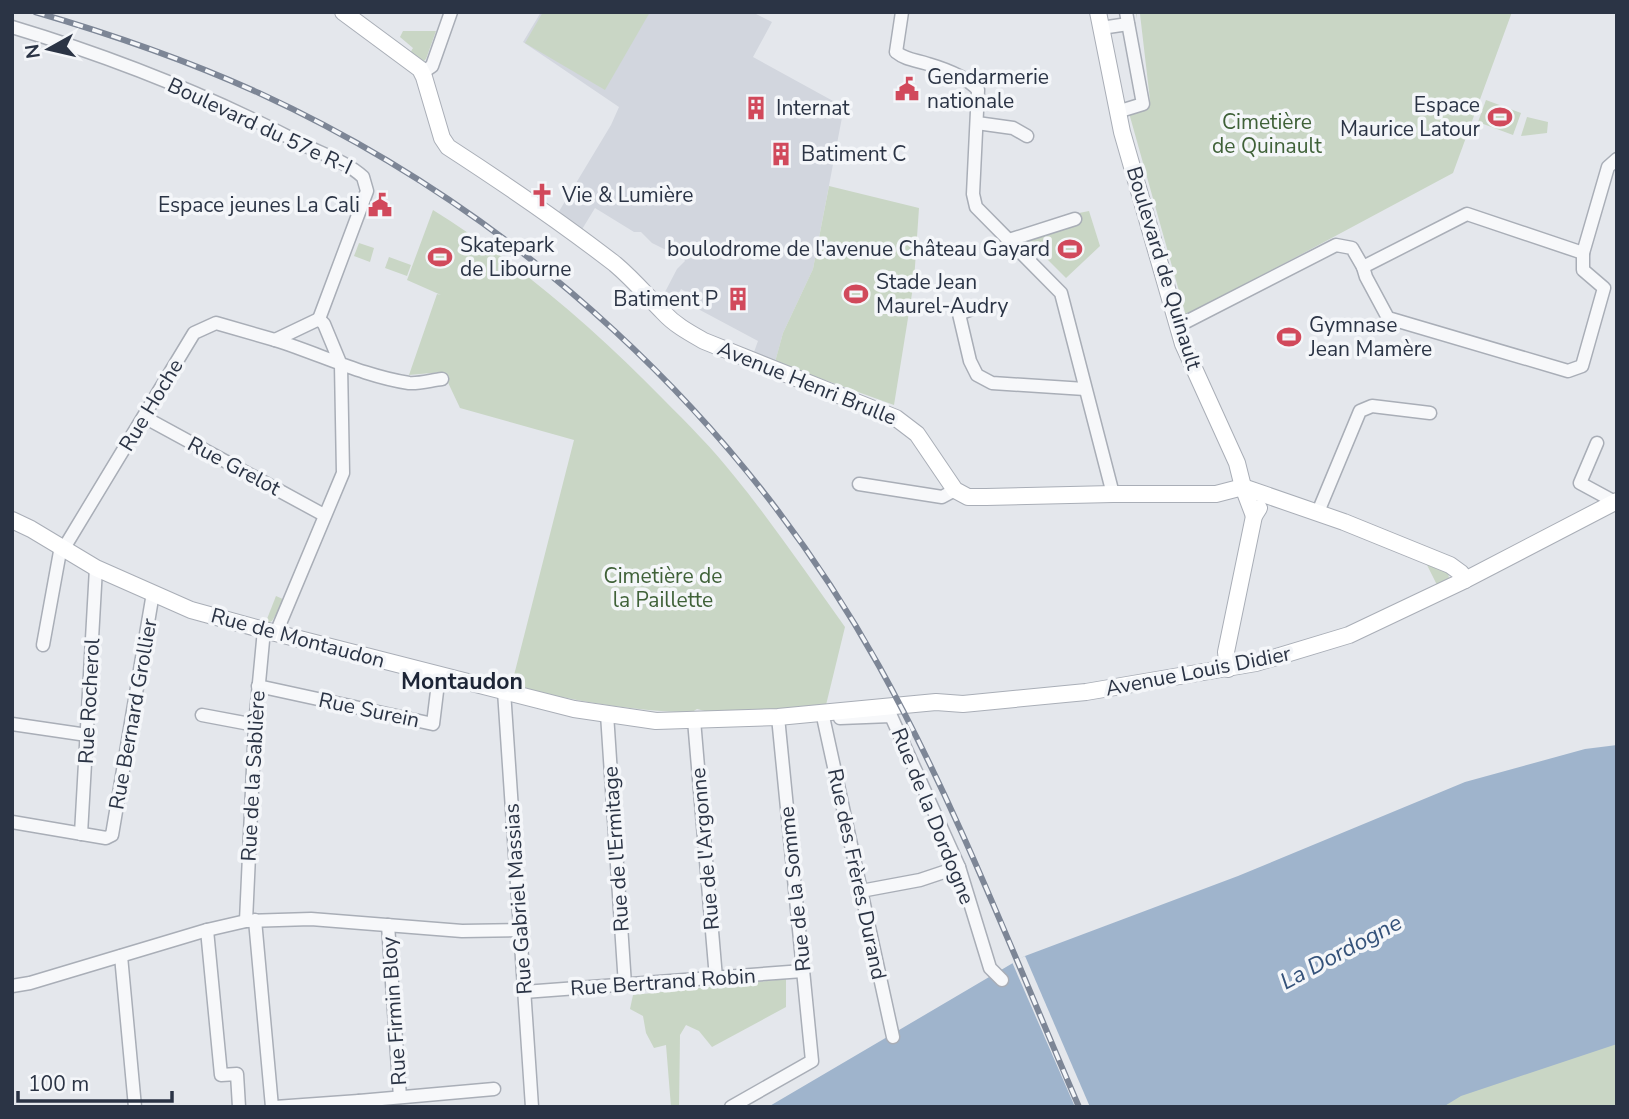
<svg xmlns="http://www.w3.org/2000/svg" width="1629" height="1119" font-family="'Nunito Sans',sans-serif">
<rect width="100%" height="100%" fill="#e4e7ec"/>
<!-- built -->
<polygon fill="#d2d6de" points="541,12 752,12 772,22 753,57 844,107 813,269 783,333 775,362 754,352 758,341 685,302 688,293 681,289 676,298 665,292 677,269 685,261 680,250 664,249 652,243 641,232 634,232 595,208 581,231 558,213 611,125 619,107 523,42"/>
<!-- green -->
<g fill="#c9d6c5">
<polygon points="543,12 650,12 605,90 525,43"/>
<polygon points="1136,12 1512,12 1453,173 1186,316 1129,113 1146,108 1150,100 1140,14 1137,14 1137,19"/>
<polygon points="403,31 436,31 426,59 423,62 410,53 413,48 400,37"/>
<polygon points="1486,100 1521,113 1513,135 1478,122"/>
<polygon points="1527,117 1548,122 1547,133 1521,136"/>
<polygon points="829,186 919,208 914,281 894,405 775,362 783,333 813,269"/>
<path d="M433 210C518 263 593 327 663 399 688 424 713 449 735 477 774 525 809 577 845 627L826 705 744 712H709L697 709 692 712C630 712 571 699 511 687L574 440 460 408 443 372 409 375 437 294 441 295 407 280Z"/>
<polygon points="1089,211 1100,246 1066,278 1026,238 1081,220 1079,213"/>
<polygon points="359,243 374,248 370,262 354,256"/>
<polygon points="389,257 411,265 407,276 385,268"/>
<polygon points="1424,559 1448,571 1449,579 1437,585"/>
<polygon points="276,596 285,600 272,621 265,624"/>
<polygon points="786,979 786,1007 712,1047 699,1031 686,1025 680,1035 679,1107 671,1107 666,1045 654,1048 646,1033 643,1016 630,1009 633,995"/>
<polygon points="1617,1038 1617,1107 1420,1107"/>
</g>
<!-- water -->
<polygon fill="#9fb4cc" points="1617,745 1617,1044 1461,1096 1443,1107 768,1107 1025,956 1238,876 1465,782 1585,749"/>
<!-- pier -->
<polygon fill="#e4e7ec" points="1025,956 1090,1107 1075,1107 1012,962"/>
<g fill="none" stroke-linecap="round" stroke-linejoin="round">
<!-- street casing -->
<g stroke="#a9aeb7" stroke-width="15">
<g id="street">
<path d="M902 12 896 52C906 60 916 60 928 64 945 69 967 77 978 90L973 194 976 207 1061 293 1113 494"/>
<path d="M12 27C112 57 210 96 302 144 322 154 347 162 363 177L367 191 319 319"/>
<polyline points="1101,28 1128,24"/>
<polyline points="422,73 432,66 451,12"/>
<polyline points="1117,112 1143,104 1126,12"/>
<polyline points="977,123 1013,128 1027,136"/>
<polyline points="1009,240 1075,219"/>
<polyline points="1363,267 1366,277 1388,318 1568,371 1582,366 1604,288 1583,270 1583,253 1608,167 1617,159"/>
<polyline points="977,307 959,314 970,361 977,375 992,383 1085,389"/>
<polyline points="1178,326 1336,245 1352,248 1363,267 1467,214 1583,253"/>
<polyline points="144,417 324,515"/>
<polyline points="1597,443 1580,483 1615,502"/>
<polyline points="859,484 942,497 955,490"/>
<polyline points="1318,512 1360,411 1372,406 1430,413"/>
<polyline points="64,548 194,333 216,323 275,340"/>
<path d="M276 633 343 473 341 365 324 324 319 319 275 340C320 354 363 376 409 383 419 384 432 380 442 379"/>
<polyline points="43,645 61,546"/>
<polyline points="258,686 433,724 439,675"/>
<polyline points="504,691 532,1107"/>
<polyline points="822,712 893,1037"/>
<polyline points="607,714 625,985"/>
<polyline points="202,715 255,725"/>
<polyline points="840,718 891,716 959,867 990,968 1002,980"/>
<polyline points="694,720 716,978"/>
<polyline points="12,724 87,735"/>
<polyline points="12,822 106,838 112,835 153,593"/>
<polyline points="81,834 96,568"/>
<polyline points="861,891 920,880 959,867"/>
<polyline points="255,920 272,1107"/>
<polyline points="246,921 255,725 264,630"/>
<polyline points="388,925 400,1097"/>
<polyline points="207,930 221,1075 237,1074 239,1107"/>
<polyline points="121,956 135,1107"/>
<polyline points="12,986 30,983 207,930 246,921 311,919 462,931 519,930"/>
<polyline points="524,992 803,971"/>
<polyline points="359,1101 494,1089"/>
<polyline points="275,1107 359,1101 359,1107"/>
<polyline points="731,1107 812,1061 778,717"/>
</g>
</g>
<!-- secondary casing -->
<g stroke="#a9aeb7" stroke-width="18">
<g id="secondary">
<path d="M343 12 420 69 424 77 442 138 448 147C505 184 561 222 615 264 634 280 647 296 664 313 675 325 690 333 704 341L896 418 917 434 955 490 968 497H986L1113 494H1216L1243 487 1344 522 1450 565 1461 573 1465 580"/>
<polyline points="1098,12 1122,132 1183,344 1237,463 1243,487 1254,516"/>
<polyline points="12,520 31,529 96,568 191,610 264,630 574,709 656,721 778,717 936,702 963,704 1086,692 1256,663 1349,635 1465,580 1617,501"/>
<polyline points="1228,669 1226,652 1254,516 1259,508"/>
</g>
</g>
<!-- street -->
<use href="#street" stroke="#f7f8fa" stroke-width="12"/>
<!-- secondary -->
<use href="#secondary" stroke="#fff" stroke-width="16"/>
<!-- rail casing -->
<g stroke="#7d8696" stroke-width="6">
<path id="rail" d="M35 12C111 34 186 60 259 93 518 212 740 416 879 666 957 806 1015 959 1079 1107"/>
</g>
<!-- rail -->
<use href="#rail" stroke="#f4f6f9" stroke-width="3.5" stroke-dasharray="10" stroke-linecap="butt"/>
</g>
<!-- icons -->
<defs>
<g id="civic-bare" transform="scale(1.89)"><path d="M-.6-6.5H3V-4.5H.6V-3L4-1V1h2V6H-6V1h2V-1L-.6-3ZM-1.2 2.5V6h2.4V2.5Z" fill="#d1495b" stroke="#f4f6f9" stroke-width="2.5" paint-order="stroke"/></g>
<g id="building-bare" transform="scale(1.89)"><path d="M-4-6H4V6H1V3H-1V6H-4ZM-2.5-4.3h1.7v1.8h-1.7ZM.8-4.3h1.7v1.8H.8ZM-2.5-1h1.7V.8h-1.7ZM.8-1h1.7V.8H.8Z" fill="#d1495b" stroke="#f4f6f9" stroke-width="2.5" paint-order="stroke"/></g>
<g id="stadium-bare" transform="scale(1.89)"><path d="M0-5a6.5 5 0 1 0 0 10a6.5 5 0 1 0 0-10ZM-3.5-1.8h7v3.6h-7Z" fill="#d1495b" stroke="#f4f6f9" stroke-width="2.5" paint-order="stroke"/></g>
<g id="church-bare" transform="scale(1.89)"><path d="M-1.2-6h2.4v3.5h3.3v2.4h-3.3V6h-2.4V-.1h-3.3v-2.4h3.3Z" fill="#d1495b" stroke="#f4f6f9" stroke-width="2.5" paint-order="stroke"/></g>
</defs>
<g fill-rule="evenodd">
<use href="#civic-bare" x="907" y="89"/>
<use href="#building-bare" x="756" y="108"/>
<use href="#stadium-bare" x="1500" y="117"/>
<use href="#building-bare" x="781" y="154"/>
<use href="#church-bare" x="542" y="195"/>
<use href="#civic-bare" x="380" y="205"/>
<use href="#stadium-bare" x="1070" y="249"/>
<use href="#stadium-bare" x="440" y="257"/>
<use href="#stadium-bare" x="856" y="294"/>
<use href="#building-bare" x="738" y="299"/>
<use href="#stadium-bare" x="1289" y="337"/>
</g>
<g text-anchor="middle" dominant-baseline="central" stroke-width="7" stroke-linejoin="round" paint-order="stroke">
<!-- poi labels -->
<g font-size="21" fill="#2b3445" stroke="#f4f6f9" text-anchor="start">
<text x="927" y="77">Gendarmerie<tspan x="927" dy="24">nationale</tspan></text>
<text x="1480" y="105" text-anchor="end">Espace<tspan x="1480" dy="24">Maurice Latour</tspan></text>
<text x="776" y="108">Internat</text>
<text x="801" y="154">Batiment C</text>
<text x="562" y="195">Vie &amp; Lumière</text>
<text x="360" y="205" text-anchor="end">Espace jeunes La Cali</text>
<text x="460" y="245">Skatepark<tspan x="460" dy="24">de Libourne</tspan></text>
<text x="1050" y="249" text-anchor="end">boulodrome de l'avenue Château Gayard</text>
<text x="876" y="282">Stade Jean<tspan x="876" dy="24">Maurel-Audry</tspan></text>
<text x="718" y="299" text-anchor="end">Batiment P</text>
<text x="1309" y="325">Gymnase<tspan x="1309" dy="24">Jean Mamère</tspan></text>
</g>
<!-- park labels -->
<g font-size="21" fill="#3f6138" stroke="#f4f6f9">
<text x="1267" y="122">Cimetière<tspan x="1267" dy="24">de Quinault</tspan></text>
<text x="663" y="576">Cimetière de<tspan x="663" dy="24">la Paillette</tspan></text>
</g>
<!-- street labels -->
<g font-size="21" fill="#2b3445" stroke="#f4f6f9">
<text transform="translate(260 126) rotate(25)">Boulevard du 57e R-I</text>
<text transform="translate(1164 268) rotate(73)">Boulevard de Quinault</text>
<text transform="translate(807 383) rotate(22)">Avenue Henri Brulle</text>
<text transform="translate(151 405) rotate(-59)">Rue Hoche</text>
<text transform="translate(234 466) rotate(28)">Rue Grelot</text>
<text transform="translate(298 638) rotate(15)">Rue de Montaudon</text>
<text transform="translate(1198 671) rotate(-11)">Avenue Louis Didier</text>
<text transform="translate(89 701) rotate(-87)">Rue Rocherol</text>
<text transform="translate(369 710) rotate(12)">Rue Surein</text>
<text transform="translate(133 714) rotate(-80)">Rue Bernard Grollier</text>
<text transform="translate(253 776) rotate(-87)">Rue de la Sablière</text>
<text transform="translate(933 816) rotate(68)">Rue de la Dordogne</text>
<text transform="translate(616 849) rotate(-94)">Rue de l'Ermitage</text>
<text transform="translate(705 849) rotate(-95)">Rue de l'Argonne</text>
<text transform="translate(857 874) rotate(78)">Rue des Frères Durand</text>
<text transform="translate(795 889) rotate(-96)">Rue de la Somme</text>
<text transform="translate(518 899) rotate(-94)">Rue Gabriel Massias</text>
<text transform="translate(663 982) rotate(-4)">Rue Bertrand Robin</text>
<text transform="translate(394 1011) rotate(-94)">Rue Firmin Bloy</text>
</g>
<!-- neighbourhood labels -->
<g font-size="23" font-weight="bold" fill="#1d2536" stroke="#f4f6f9">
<text x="462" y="681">Montaudon</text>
</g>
<!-- water labels -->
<g font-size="23" font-style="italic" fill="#34527a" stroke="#f4f6f9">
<text transform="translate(1341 952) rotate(-28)">La Dordogne</text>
</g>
</g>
<!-- border -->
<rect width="1629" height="1119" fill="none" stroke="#2b3445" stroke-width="28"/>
<!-- north arrow -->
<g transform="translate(49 49) rotate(262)" stroke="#f4f6f9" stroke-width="5" paint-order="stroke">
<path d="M0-5L12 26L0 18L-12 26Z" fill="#2b3445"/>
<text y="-10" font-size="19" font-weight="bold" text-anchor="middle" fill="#2b3445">N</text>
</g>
<!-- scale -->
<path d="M18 1091v10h154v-10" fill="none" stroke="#2b3445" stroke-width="3.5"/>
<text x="28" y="1091" font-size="21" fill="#2b3445" stroke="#f4f6f9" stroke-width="5" paint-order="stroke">100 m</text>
</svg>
